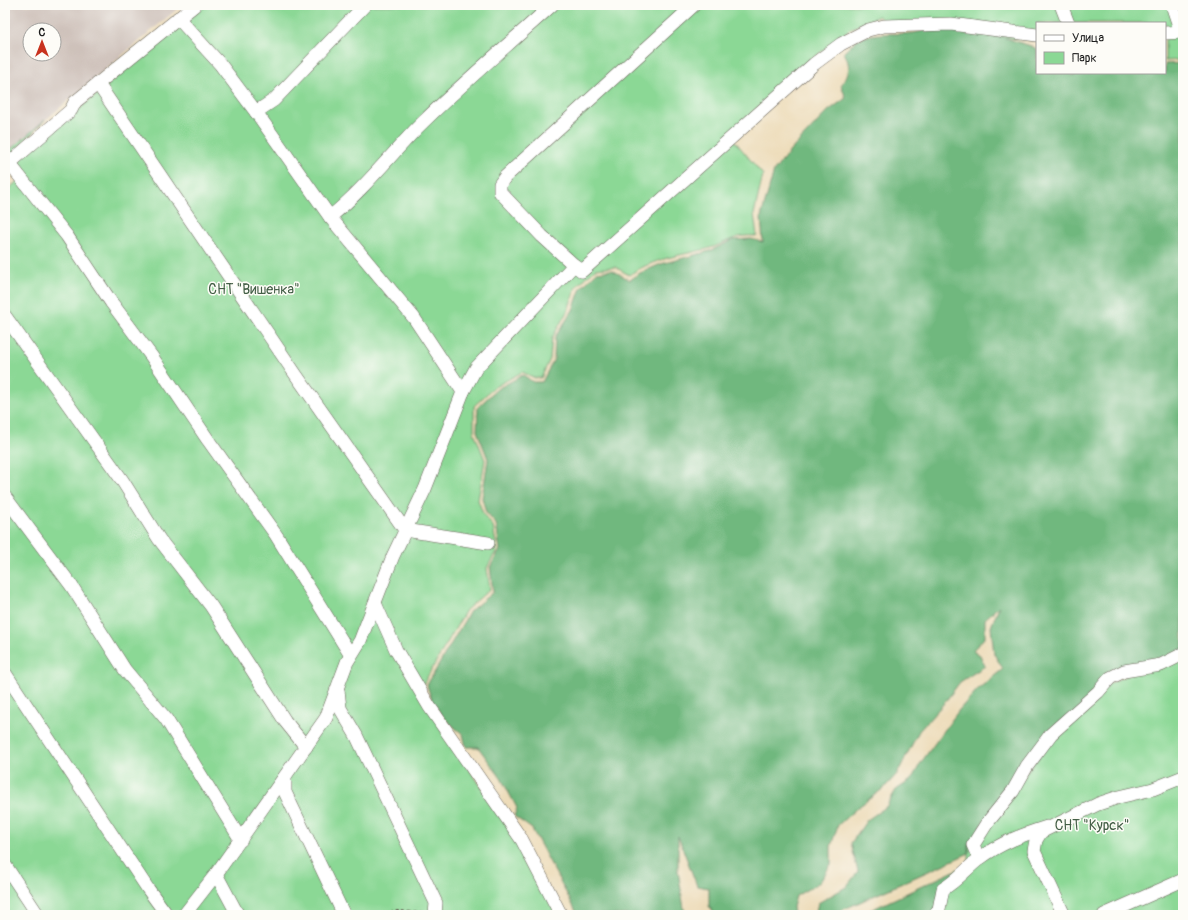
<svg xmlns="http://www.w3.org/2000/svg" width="1188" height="920" font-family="Pangolin,sans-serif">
<rect width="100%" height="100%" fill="#fdfcf7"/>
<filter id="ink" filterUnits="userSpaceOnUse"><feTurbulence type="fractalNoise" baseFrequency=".025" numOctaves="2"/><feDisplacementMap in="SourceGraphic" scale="8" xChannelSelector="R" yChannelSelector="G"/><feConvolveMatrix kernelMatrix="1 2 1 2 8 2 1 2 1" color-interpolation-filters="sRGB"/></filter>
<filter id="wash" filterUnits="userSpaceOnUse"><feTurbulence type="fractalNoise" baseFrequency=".012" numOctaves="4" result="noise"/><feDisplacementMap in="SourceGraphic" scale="16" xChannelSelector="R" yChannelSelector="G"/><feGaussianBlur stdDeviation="0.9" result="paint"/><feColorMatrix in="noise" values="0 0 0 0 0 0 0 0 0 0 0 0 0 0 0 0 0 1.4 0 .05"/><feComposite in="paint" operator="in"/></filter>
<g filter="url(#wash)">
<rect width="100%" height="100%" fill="#eddcb9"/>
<!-- industrial -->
<path fill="#cec1ba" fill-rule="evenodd" d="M5 5H182L5 154ZM30 30H54V54H30Z"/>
<!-- green -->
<g fill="#8bd895" stroke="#547a58">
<path d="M201 5H1183V60L1165 61V23H1037V41L883 23 879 16 850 29 804 66 729 134 763 175 754 214 757 236C733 234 728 243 707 249 681 255 652 259 629 275L615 267 595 269 576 287 568 310 552 338 550 359 541 378H535L522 372 493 388 474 406V432L485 460 478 500 484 516 493 526 497 550 487 568 490 589 466 610 418 693 522 847 557 915H5V191L26 175 16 163Z"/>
<polygon points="45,120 5,161 5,154"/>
<polygon points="1183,648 1183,915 930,915 969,864 969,843 1092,692"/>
</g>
<!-- forest -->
<g fill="#70b87e" stroke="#466a4d">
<path d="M929 28 983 31 1031 46 1037 49V73H1070L1074 76 1075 73H1165V64L1183 63V648L1160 661 1121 667 1008 790 969 843V853L831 915H815L818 903 846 887 858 872 851 843 867 820 886 807 896 790 911 780 922 761 959 710 978 689 1003 669 994 654 991 627 999 606 985 619V637L973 650 980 655 985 666 960 682 945 702 919 731 897 774 884 788 857 808 838 825 831 846V864L820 882 796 896 793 907 794 915H715L709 906V888L697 886 678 836V871L685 915H578L532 829 514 816 517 808 501 778 478 747H466L463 734C444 720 433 708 427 685L470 611 493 592 490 567 500 550 496 524 486 513 482 498 488 459 477 431 478 407 497 389 523 375 533 382H542L554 359 555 337 573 310 581 288 597 272 612 270 630 280 640 273 661 264 710 251 733 240 751 239 763 242 761 217 774 171 790 151 828 111 846 98 841 85C850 72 851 67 844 52 849 48 855 40 861 38 883 29 910 39 929 28Z"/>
<polygon points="969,864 930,915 860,915"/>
</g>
</g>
<g filter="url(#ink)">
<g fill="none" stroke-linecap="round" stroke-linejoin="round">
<!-- minor casing -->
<g stroke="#655f53" stroke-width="14">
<g id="minor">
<polyline points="1061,5 1068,23"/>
<polyline points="1172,5 1181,32"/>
<polyline points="178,18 220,64 256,112 330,217 414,318 463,392"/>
<polyline points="1165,33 1183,32"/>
<polyline points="98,84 296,375 405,530 488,543"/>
<polyline points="256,112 274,100 365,5"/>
<polyline points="9,163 67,236 111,302 152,357 208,440 276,535 350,654"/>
<polyline points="5,167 71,110 75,102 195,5"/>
<path d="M330 217C362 191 388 158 417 128 460 85 507 46 552 5"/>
<polyline points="574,265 542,236 500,192 500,184 505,177 694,5"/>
<polyline points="5,316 122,480 159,539 211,606 285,721 306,747"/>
<polyline points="5,497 71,585 125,670 166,719 241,840"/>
<polyline points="375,603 396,650 429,706 522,840 561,915"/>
<polyline points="5,673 148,889 167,915"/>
<polyline points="338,690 340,708 356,735 436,903 435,915"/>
<polyline points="285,777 285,792 344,915"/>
<polyline points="979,859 973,845 987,823 1013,791 1027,766 1051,734 1098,692 1110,678 1124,671 1161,665 1183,654"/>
<polyline points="5,865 38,915"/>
<polyline points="216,874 238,915"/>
<polyline points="184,915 216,874 326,718 347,662 360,641 393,556 425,489 463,392 476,368 574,265 582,271 814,64 841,44 868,30 884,26 951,24 1037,35"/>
<path d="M935 915 939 909 943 889C957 881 966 869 979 859 1000 843 1022 835 1047 827"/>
<polyline points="1064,915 1034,851 1036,840 1041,832 1098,804 1119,797 1153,789 1183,777"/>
<polyline points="1104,915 1183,880"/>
</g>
</g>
<!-- path -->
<polyline stroke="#655f53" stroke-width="2" stroke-dasharray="3 3" stroke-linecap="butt" points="372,915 398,911 424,913"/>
<!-- minor -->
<use href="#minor" stroke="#fff" stroke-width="13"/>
</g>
</g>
<g text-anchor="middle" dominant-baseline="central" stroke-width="3" stroke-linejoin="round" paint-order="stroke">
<!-- park labels -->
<g font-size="14" fill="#435e46" stroke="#fdfcf7">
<text x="254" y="289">СНТ "Вишенка"</text>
<text x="1092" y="825">СНТ "Курск"</text>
</g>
</g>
<!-- margin -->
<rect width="1188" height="920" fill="none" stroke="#fdfcf7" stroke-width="20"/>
<!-- legend -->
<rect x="1036" y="22" width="130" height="52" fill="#fdfcf7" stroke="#a3a29f"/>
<rect x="1044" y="35" width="20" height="6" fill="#ffffff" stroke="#a3a29f"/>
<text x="1072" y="42" font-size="12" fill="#1c1c1c">Улица</text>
<rect x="1044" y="52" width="20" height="12" fill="#8bd895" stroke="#a3a29f"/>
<text x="1072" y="62" font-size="12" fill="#1c1c1c">Парк</text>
<!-- north arrow -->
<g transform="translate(42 42)"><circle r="19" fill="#fdfcf7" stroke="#a3a29f"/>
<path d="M0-3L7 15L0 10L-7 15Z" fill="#c8321e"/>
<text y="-6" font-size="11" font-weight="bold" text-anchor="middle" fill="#1c1c1c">С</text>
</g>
</svg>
